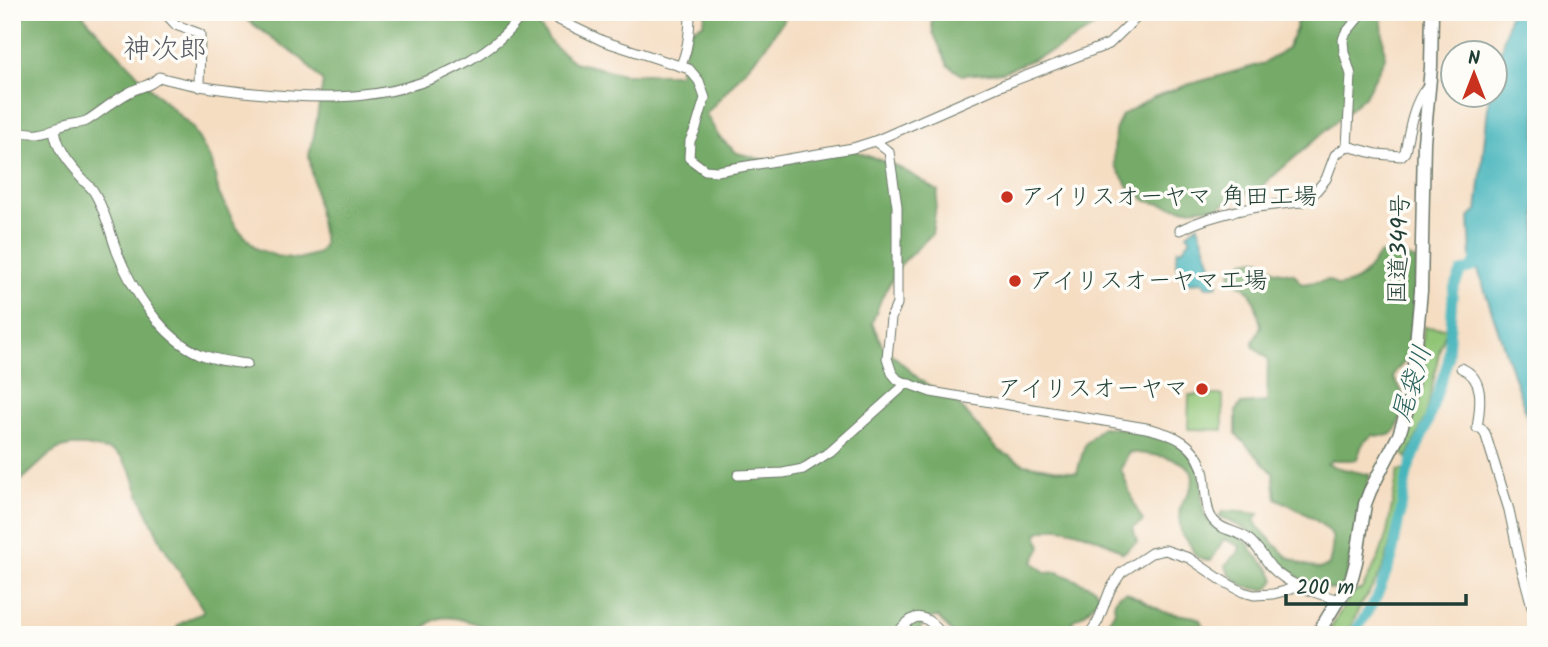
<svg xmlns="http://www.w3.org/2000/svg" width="1548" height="647" font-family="Kalam,'Klee One',sans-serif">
<rect width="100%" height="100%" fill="#fdfcf7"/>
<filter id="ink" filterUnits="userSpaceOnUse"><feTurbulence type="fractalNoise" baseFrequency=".0143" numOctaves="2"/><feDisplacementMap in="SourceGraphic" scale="14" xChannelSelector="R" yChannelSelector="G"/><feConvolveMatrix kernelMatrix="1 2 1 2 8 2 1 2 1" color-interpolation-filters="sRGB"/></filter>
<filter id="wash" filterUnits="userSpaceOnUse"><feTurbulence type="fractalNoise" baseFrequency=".00686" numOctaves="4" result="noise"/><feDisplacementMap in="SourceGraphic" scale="28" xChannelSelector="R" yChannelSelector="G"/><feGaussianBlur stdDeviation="1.57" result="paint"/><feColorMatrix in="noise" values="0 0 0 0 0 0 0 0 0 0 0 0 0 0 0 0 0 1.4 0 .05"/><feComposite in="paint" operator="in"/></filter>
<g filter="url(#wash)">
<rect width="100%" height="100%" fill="#f5ddc2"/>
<!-- green -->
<g fill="#90c576" stroke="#588155" stroke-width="2">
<polygon points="1424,327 1447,328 1440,348 1426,416 1407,458 1398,449 1419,378"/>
<polygon points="1189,395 1223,395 1223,430 1188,429"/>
<polygon points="1406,470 1403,492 1385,563 1377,580 1360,606 1347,635 1327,635 1351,593 1362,589 1379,557 1387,533 1398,471"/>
</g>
<!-- forest -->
<g fill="#74aa67" stroke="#4a744e" stroke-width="2">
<path d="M12 12H80L152 90 192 127 212 162 219 194 237 228 257 249 276 256 298 259 319 253 324 244 309 155 314 135 323 82 303 60 236 12H529L553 45 574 62 623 74H679L690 30 703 24 706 12H789L762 51 706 114 719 137 737 153 772 162 853 148C862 157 872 156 883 161 903 168 921 180 938 191L932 234 900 265 882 297 872 323 882 345 919 379 960 406 998 450 1024 464 1077 473 1085 444 1102 427C1120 428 1137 430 1155 433 1160 435 1166 435 1171 437 1187 443 1201 468 1202 485 1202 498 1201 515 1212 525 1222 534 1236 534 1246 542 1250 545 1252 551 1255 555 1263 563 1272 568 1275 580L1268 589C1250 591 1231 582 1225 565L1238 553 1240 546 1224 539C1218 547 1218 552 1211 560 1186 560 1198 546 1182 536 1180 525 1177 513 1182 503 1185 498 1189 493 1191 488 1204 455 1148 455 1129 452L1121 469 1136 508 1143 521 1133 528 1137 542 1123 553C1108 541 1079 530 1059 528 1052 527 1044 531 1037 533L1041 547 1033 562 1046 573 1058 572 1094 588 1101 596 1085 613 1072 621 1075 629 1086 635H954L938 617C926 617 922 625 917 635H505C489 628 458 615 440 618 431 620 424 628 418 635H175L178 625 204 611 161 542 139 494 131 471 121 457 112 451 86 446H70L58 449 49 455 12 489Z"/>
<polygon points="933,12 1115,12 1111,17 1057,49 1003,72 962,75 948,65 933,32 931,17"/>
<polygon points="1297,12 1381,12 1385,58 1365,96 1262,186 1218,207 1184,209 1147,201 1128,186 1115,166 1114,156 1115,131 1122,115 1154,97 1187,85 1265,63 1287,48 1296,29"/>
<path d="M1388 252 1417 260 1410 356 1395 372 1393 378C1398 384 1403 391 1404 399 1405 404 1403 411 1401 416 1397 434 1391 438 1373 435 1356 447 1364 447 1356 460H1332L1327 464 1335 467 1370 475 1356 527 1347 576 1342 585 1335 590 1309 583 1300 578 1279 563 1255 534 1219 516 1223 512 1231 511 1259 514 1255 520 1257 526 1286 556 1302 564 1319 569 1329 565C1331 556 1334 545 1332 536 1328 524 1288 504 1276 498L1273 473 1236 434V410L1241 404 1267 402 1268 359 1253 346V342L1261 326C1258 314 1255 295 1244 287 1239 283 1235 281 1230 277L1232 269 1245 261 1256 259 1261 260 1276 271 1294 274 1302 284 1329 280 1338 286C1362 283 1366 273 1379 254Z"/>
<polygon points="1126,592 1164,612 1195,617 1200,620 1208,635 1099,635 1115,611 1114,604 1118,595"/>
</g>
<!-- water -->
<g fill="#46b5bc" stroke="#327978" stroke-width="2">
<polygon points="1510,12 1536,12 1536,443 1478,270 1471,257 1469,217 1477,211 1489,98 1490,95 1496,94 1496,71"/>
<path d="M1198 225 1218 285 1206 287 1203 282 1184 283C1176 273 1175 261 1178 249L1182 250 1191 239 1187 234Z"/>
</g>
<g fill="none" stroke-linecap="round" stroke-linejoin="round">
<!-- river -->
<polyline stroke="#46b5bc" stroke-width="10" points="1353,635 1377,597 1392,559 1408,471 1429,420 1448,360 1453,290 1461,272 1473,267 1478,250"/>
</g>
</g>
<g filter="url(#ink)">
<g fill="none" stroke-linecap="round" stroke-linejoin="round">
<!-- minor casing -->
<g stroke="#6a7566" stroke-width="11">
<g id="minor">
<polyline points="164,12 176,25 200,34 199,87"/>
<polyline points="542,12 603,41 689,69 699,81 705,98 696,128 690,141 689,158 705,170 717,171 853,148 875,141 1000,86 1109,44 1142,12"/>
<path d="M681 65C688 49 690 30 690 12"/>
<path d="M12 130C37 136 43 133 66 125 74 123 81 124 88 120 102 111 116 99 130 92 142 85 148 88 159 77 190 86 222 90 254 93 329 101 401 101 468 61 490 48 509 34 523 12"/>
<path d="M54 130C57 151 69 165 83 180 87 184 91 187 94 192 105 210 110 232 117 252 132 289 161 338 200 354 215 360 231 362 247 364"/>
<path d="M875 141 889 152 897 206V304L891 318 887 358 892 373 898 380 931 392 1146 428C1174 434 1198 444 1204 475 1205 482 1205 489 1206 496 1207 505 1208 515 1214 521 1221 530 1237 531 1247 538 1258 546 1263 557 1271 567 1289 586 1314 592 1338 600"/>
<polyline points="1347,146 1351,75 1344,52 1343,40 1345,34 1363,12"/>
<path d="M1347 146 1377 154 1401 156 1405 152C1409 131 1413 103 1427 87"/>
<path d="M1180 230C1219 211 1259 206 1302 202L1312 196 1326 179 1335 155 1347 146"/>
<path d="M1461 368C1486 378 1480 407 1477 428H1481L1485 433 1509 510 1520 562 1536 621"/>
<polyline points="738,475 783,473 803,469 831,451 907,383"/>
<polyline points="12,533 14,568 12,574"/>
<path d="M896 635C915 611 923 612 943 635"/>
<polyline points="1089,635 1098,621 1110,590 1121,573 1151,553 1165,550 1189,558 1223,581 1243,592 1254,595 1273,594 1285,591 1297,586"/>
</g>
</g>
<!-- highway casing -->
<g stroke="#6a7566" stroke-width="15">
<polyline id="highway" points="1317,635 1338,600 1348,588 1352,577 1356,562 1365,504 1370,491 1399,435 1407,410 1412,386 1421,291 1424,142 1431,67 1432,12"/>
</g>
<!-- minor -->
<use href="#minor" stroke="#fff" stroke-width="9"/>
<!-- highway -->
<use href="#highway" stroke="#fff" stroke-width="12"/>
</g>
</g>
<!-- markers -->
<g fill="#c8321e" stroke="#fdfcf7" stroke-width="2.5">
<circle cx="1007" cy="197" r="7"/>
<circle cx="1015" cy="281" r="7"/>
<circle cx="1202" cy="389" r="7"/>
</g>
<g text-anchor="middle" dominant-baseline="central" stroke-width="7" stroke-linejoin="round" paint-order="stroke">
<!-- poi labels -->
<g font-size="24" fill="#1f3d34" stroke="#fdfcf7" text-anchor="start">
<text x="1021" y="197">アイリスオーヤマ 角田工場</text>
<text x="1029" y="281">アイリスオーヤマ工場</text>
<text x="1188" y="389" text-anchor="end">アイリスオーヤマ</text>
</g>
<!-- street labels -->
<g font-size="24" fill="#1f3d34" stroke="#fdfcf7">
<text transform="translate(1400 249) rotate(-88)">国道349号</text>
</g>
<!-- water labels -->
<g font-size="26" font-style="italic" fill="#2b615d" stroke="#fdfcf7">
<text transform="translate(1413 384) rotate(-73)">尾袋川</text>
</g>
<!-- quarter labels -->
<g font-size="28" fill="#595e66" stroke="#fdfcf7">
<text x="165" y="50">神次郎</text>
</g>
</g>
<!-- margin -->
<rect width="1548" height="647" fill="none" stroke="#fdfcf7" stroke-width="42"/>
<!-- north arrow -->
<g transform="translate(1474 74)"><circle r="33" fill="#fdfcf7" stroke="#a4b0a9" stroke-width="2"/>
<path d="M0-5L12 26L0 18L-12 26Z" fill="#c8321e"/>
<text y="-10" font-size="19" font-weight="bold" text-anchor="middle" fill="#1f3d34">N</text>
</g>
<!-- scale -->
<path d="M1286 594v10h180v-10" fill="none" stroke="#1f3d34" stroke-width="3.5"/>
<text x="1296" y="594" font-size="21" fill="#1f3d34" stroke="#fdfcf7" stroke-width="5" paint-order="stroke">200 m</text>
</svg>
